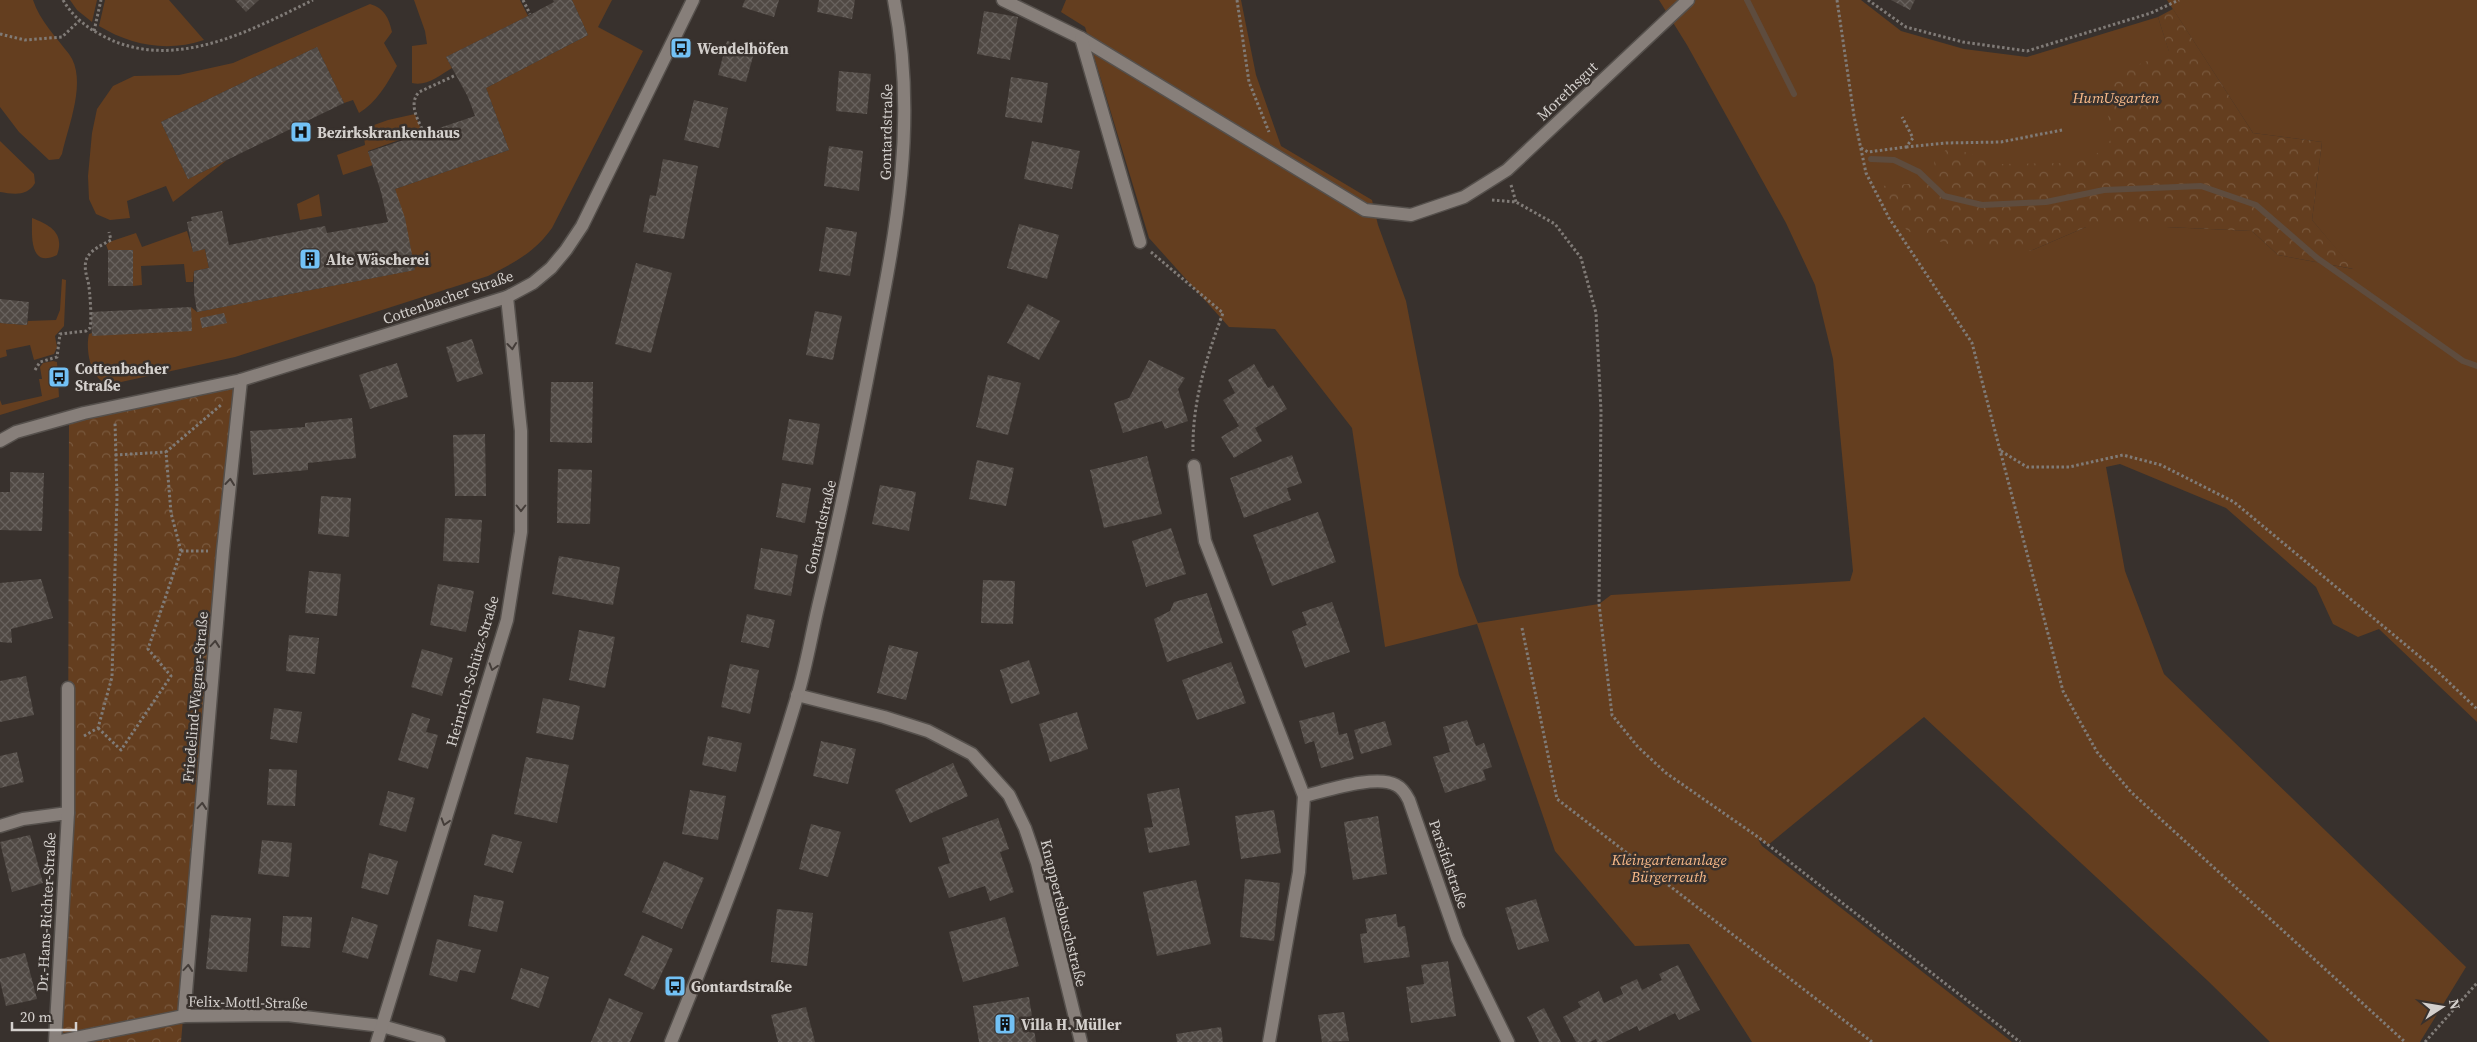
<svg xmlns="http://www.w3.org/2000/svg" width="2477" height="1042" font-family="'Source Serif 4',serif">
<defs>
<pattern id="forest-crowns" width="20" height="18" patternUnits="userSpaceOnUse" patternTransform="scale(1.25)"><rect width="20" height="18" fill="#643e1f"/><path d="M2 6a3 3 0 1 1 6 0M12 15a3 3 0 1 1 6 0" fill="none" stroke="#79593e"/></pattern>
<pattern id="building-cross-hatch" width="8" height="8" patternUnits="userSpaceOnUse" patternTransform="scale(1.25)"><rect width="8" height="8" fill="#504944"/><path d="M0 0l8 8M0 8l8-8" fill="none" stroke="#68625e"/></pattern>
</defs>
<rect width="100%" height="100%" fill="#38312d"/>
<!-- green -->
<g fill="#643e1f">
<path d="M0 0H33C40 21 56 37 69 54 88 80 68 126 62 154L59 159 49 160 19 132 0 107Z"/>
<polygon points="70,0 97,0 92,22 77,10"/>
<path d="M105 0H169L204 40C168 52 132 46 99 26Z"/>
<path d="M414 0H520L528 16 446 57 452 68C440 75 426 87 412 83V46L427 44 425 31Z"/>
<path d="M572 0H612L598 27 643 51 552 228C535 252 514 263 488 276L235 357 112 384C91 385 85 350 89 334L92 333V336L191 307 197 312 414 270 395 189 509 150 486 88 588 35Z"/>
<polygon points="1066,0 1241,0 1256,75 1281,146 1372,200 1378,225 1406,301 1459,575 1478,623 1599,604 1611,595 1850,581 1853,571 1833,359 1815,285 1786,223 1687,45 1659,0 1861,0 1901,31 1964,49 2027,57 2158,17 2199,144 2030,251 2086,227 2167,227 2252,231 2278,255 2353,269 2312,220 2322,142 2253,133 2167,0 2477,0 2477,722 2379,629 2358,637 2333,624 2316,587 2226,508 2120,464 2106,467 2125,571 2164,674 2466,967 2420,1042 2270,1042 2208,981 1924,717 1768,845 1758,839 1762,846 2012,1042 1752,1042 1689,944 1635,946 1555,851 1477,624 1385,647 1352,428 1275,329 1229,327 1149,238 1085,27 1061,12"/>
<path d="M370 4C384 8 389 18 392 32L384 43 397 66C387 84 376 103 359 113L353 100 344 103 317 47 161 122 188 179 227 160 173 202 166 186 127 201 130 218 110 220 96 214 89 199 88 176 92 133 97 109 113 86 134 76 179 75 233 63Z"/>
<polygon points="415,114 422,132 368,151 373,165 343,175 337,155 365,145 363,129 388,120"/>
<path d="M0 141 34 174 35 183C27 197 13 194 0 192Z"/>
<polygon points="319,194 322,216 300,220 297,204"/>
<path d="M32 218C50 225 65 233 57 255 29 269 32 235 32 218Z"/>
<polygon points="187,231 193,251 205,249 209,268 194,271 193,282 186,282 184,264 141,266 142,285 133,286 133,250 108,250 106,245 109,242 136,233 142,247"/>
<polygon points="62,279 66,280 64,326 55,336 57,347 54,354 34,360 30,345 6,350 7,356 0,358 0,323 27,325 28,321 56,320 60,310"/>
<polygon points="53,361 57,362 59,397 0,415 0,400 2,405 42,396 39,379 42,379 40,367 43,363"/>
</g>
<!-- forest -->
<g fill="url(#forest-crowns)">
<polygon points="2173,9 2253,133 2322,142 2312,220 2354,269 2278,255 2252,231 2167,227 2086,227 2030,251 1957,247 1907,231 1882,186 1937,182 1934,161 1949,147 2002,164 2076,163 2104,150 2113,136 2102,92 2130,68 2169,52 2158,17"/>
<polygon points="240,380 222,552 181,1042 55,1042 68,813 69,418"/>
</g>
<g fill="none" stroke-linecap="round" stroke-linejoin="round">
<!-- stream -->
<g stroke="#5e4c3e" stroke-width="6">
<polyline points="1747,0 1794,94"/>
<polyline points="1871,159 1894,160 1919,172 1944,196 1982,205 2046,202 2104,190 2201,186 2256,205 2317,258 2463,361 2477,366"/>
</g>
</g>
<!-- building -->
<g fill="url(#building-cross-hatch)">
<polygon points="235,0 259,0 246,12"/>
<polygon points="553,0 572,0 588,35 486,88 509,150 395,189 405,218 415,270 197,312 194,293 194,271 209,268 205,249 193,252 187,222 192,221 191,217 222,211 229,245 325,226 327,233 388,222 381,192 368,152 475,116 468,97 446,57 528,16 554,2"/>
<polygon points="745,0 779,0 774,17 742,7"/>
<polygon points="819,0 855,0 852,19 817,12"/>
<polygon points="1891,0 1915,0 1910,10"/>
<polygon points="984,11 1018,17 1010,60 977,54"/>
<polygon points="727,41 755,49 746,82 718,75"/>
<polygon points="317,47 344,103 188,179 161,122"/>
<polygon points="839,71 871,74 867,114 836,111"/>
<polygon points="1011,77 1048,83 1042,123 1005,117"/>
<polygon points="694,100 728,108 719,148 684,140"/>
<polygon points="1032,141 1080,151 1072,189 1024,179"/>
<polygon points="829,146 863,151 859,191 824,186"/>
<polygon points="663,159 698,166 684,239 643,232 650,195 656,196"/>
<polygon points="1019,224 1059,235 1047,279 1007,268"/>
<polygon points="826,227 857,232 850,276 819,271"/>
<rect x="108" y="250" width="25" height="36"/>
<polygon points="636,263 672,273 651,353 615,344"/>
<polygon points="0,299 29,302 27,325 0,323"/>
<polygon points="1028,304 1060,321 1039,360 1007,343"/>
<polygon points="191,307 192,331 92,336 91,312"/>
<polygon points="815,311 842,316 833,360 806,355"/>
<polygon points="224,313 227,323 202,328 200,318"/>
<polygon points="472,339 483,374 457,382 446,347"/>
<polygon points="1149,360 1185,378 1178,389 1188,421 1165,429 1162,421 1123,433 1114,403 1129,398"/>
<polygon points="397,363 408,397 370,409 359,375"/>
<polygon points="1254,364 1268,388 1273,385 1287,409 1255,428 1262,441 1234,458 1221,437 1239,426 1223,400 1235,393 1228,380"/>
<polygon points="988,375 1021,383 1008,435 976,427"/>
<polygon points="551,382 593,382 592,443 550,442"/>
<polygon points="352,418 356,458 308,463 308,470 253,475 250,431 305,427 305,423"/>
<polygon points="789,419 820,424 813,465 782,460"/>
<polygon points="485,434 486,496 455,496 453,435"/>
<polygon points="1292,455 1302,483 1287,488 1291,500 1244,518 1230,478"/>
<polygon points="1147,456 1162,514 1104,528 1090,470"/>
<polygon points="977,460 1014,468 1006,506 969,499"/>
<polygon points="558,469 592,470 590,524 557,523"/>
<polygon points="10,472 44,473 42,531 0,530 0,492 10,492"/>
<polygon points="782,483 811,488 805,523 776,517"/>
<polygon points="880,485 916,492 909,531 872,524"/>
<polygon points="321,496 351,498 349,537 318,534"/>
<polygon points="1318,512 1336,562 1272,586 1253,535"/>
<polygon points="445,518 482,520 479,563 443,561"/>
<polygon points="1171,528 1186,574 1146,587 1132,541"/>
<polygon points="761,548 798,555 791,596 754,589"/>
<polygon points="559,556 620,567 613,605 552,594"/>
<polygon points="309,571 341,574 337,616 305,613"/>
<polygon points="41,579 53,618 11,629 12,643 0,642 0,583"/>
<polygon points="983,580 1015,581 1013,624 981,623"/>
<polygon points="438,584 474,591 466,632 430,625"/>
<polygon points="1207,593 1223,643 1167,662 1154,619 1170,611 1174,602"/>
<polygon points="1332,602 1350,652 1305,668 1292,631 1307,625 1302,612"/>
<polygon points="747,614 775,620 769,648 741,642"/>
<polygon points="579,630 615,637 605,688 569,680"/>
<polygon points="289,635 319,638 315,674 286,671"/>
<polygon points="889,645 918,652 906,700 877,693"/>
<polygon points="422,649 453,658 442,696 411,687"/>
<polygon points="1029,660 1040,694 1011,704 1000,670"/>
<polygon points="1231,662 1246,703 1197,720 1182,680"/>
<polygon points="730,664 759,670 750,714 721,707"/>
<polygon points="26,676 34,715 0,722 0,681"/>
<polygon points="543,698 580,706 573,740 536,733"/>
<polygon points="274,708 302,712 297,743 270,739"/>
<polygon points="1077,712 1088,749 1050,762 1039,724"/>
<polygon points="1334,712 1339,735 1347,733 1354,759 1321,768 1314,741 1305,744 1299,721"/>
<polygon points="412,713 430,719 426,732 438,735 428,769 398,760"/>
<polygon points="1467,720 1476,746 1484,743 1492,767 1483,770 1486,780 1445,793 1433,757 1450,752 1443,727"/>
<polygon points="1385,721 1392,745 1361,754 1354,730"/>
<polygon points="708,736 742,743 736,772 702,765"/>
<polygon points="821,741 856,749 848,784 813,776"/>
<polygon points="17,752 24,782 0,788 0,756"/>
<polygon points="526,757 569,765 557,823 514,814"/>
<polygon points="953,763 968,796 910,823 895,790"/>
<polygon points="269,769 297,770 295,806 267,805"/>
<polygon points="1179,788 1190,845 1149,853 1144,828 1153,827 1147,794"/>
<polygon points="690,790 726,796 718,840 682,834"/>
<polygon points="388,791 415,798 406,832 379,825"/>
<polygon points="1274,810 1281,853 1241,859 1235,816"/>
<polygon points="1378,816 1387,874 1353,880 1344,822"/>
<polygon points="998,818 1009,849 1000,852 1014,892 990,901 985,886 949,898 938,867 950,863 942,838"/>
<polygon points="811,824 841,832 828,877 799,869"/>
<polygon points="492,834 522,842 513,873 484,865"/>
<polygon points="30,835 43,883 12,892 0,842"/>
<polygon points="262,840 292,843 289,877 258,874"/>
<polygon points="369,853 398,861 388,895 361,888"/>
<polygon points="664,861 704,878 682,929 642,912"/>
<polygon points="1245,879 1280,883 1274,941 1240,937"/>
<polygon points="1196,880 1211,944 1157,956 1143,892"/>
<polygon points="474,895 504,901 497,932 468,926"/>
<polygon points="1536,899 1549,941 1518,950 1505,908"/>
<polygon points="777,909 813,913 807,966 771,962"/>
<polygon points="1396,914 1398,927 1405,926 1410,957 1364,963 1360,934 1367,933 1365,919"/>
<polygon points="211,915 251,918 247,972 206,969"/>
<polygon points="283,916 312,917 310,948 281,946"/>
<polygon points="352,917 378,925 368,959 342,952"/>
<polygon points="1005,917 1019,966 963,982 949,932"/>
<polygon points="642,935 673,949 654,990 624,975"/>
<polygon points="437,939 481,950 475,973 460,970 457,982 429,975"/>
<polygon points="25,953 37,999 6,1006 0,981 0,959"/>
<polygon points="1448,961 1456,1016 1411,1023 1406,987 1424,984 1421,965"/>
<polygon points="1678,965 1700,1010 1679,1020 1675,1013 1639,1031 1637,1026 1605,1042 1597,1042 1596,1039 1590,1042 1576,1042 1563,1017 1581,1007 1578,1002 1599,991 1604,1003 1623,994 1620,987 1637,979 1642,990 1662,980 1659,974"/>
<polygon points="521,968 549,977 539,1008 511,999"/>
<polygon points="1029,997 1036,1042 979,1042 973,1006"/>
<polygon points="609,998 643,1013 630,1042 591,1042"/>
<polygon points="806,1007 815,1042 778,1042 771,1015"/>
<polygon points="1544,1008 1561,1042 1539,1042 1527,1017"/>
<polygon points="1344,1012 1349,1041 1322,1042 1318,1015"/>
<polygon points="1221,1027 1223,1042 1177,1042 1176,1034"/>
</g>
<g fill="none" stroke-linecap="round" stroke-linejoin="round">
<!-- minor casing -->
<g stroke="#55504c" stroke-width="15">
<g id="minor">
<polyline points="1003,0 1081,38 1365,210 1411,215 1464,197 1507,170 1688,0"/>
<polyline points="1081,38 1140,242"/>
<polyline points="0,441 16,432 84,413 241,380 507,297 533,283 551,268 566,250 582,226 693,0"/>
<polyline points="1194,466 1205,541 1304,796 1299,872 1269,1042"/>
<polyline points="797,695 884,717 928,731 972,754 1009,795 1025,828 1037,863 1081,1042"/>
<path d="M1304 796C1326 791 1376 774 1396 785 1402 788 1406 794 1409 800L1457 938 1508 1042"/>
<polyline points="0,826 23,819 68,813"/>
<polyline points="184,1016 223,551 241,380"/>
<polyline points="55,1042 68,813 68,688"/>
<polyline points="56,1042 184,1016 287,1015 382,1026 439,1042"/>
<polyline points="377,1042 507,620 521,532 521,431 507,297"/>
<path d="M671 1042C717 929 762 815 797 697 806 668 811 637 818 607 836 532 852 456 867 380 892 250 920 133 894 0"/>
</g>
</g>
<!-- path -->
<g stroke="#807b77" stroke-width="3" stroke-dasharray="2.5 2.5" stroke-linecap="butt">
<path d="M63 0C73 17 87 28 105 37 174 72 250 31 313 0"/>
<polyline points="523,0 530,14"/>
<polyline points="1237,0 1249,82 1269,132"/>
<polyline points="1837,0 1854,116 1866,173 1889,218 1972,343 2063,691 2097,752 2131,792 2405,1042"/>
<polyline points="1868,0 1906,27 1963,42 2027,51 2151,13 2179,0"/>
<polyline points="94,31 101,0"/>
<polyline points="0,34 25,40 62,37 79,21"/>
<path d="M424 133C418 120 408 104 419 92L456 75"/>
<polyline points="1906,147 1946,143 2001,142 2062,130"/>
<polyline points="1861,148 1868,152 1906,147 1913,138 1902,117"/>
<polyline points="1511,185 1516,202"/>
<polyline points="1492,200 1516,202 1555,224 1581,258 1596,313 1601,411 1599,604 1612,715 1638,747 1666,773 1758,837 2020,1042"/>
<path d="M1151 252 1223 313C1206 358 1192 403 1193 451"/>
<path d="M35 370 40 362 57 357 60 334 86 331 90 328C92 320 90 290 88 281 80 256 90 251 111 240L109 232"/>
<polyline points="2001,451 2027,467 2069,467 2123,455 2161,465 2234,502 2437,671 2477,709"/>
<polyline points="115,455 166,452"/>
<polyline points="181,551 208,551"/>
<polyline points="1522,628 1557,799 1872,1042"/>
<polyline points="98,728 121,750 171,676 148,649 181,551 171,513 166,452 221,405"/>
<polyline points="84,736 98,728 112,677 117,497 115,422"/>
<polyline points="2425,1042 2477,983"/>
</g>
<!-- minor -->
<use href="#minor" stroke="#877f7a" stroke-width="12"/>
</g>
<!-- one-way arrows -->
<defs><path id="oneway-chevron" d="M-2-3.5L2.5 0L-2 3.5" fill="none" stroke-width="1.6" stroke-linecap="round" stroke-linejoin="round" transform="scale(1.25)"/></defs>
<g stroke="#443d39">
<use href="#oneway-chevron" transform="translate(512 346) rotate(84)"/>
<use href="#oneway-chevron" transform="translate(230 482) rotate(-84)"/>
<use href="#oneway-chevron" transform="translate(521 508) rotate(90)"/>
<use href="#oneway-chevron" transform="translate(215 644) rotate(-85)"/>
<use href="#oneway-chevron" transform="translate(493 667) rotate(107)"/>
<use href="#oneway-chevron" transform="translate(202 806) rotate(-85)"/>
<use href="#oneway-chevron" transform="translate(445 822) rotate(107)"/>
<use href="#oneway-chevron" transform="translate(188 968) rotate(-85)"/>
</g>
<!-- icons -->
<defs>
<g id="bus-square" transform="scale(1.125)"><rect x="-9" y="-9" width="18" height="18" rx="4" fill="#72c1f5" stroke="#38312d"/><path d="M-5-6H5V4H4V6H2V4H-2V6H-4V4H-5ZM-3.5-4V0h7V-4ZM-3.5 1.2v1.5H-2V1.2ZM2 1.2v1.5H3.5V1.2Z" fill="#111"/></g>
<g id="hospital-square" transform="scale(1.125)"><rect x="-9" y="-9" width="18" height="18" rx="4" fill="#72c1f5" stroke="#38312d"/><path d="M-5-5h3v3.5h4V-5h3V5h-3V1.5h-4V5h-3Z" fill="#111"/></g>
<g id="building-square" transform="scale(1.125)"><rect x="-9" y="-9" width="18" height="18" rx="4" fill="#72c1f5" stroke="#38312d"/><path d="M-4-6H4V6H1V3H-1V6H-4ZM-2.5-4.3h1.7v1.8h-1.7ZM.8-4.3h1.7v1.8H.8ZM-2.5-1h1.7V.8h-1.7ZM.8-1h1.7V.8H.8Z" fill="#111"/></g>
</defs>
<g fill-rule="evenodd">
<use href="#bus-square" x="681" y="48"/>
<use href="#hospital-square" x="301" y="132"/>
<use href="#building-square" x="310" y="259"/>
<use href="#bus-square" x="59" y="377"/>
<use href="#bus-square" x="675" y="986"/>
<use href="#building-square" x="1005" y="1024"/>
</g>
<g text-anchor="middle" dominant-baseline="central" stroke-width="5" stroke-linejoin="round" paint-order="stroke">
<!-- poi labels -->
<g font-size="15" font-weight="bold" fill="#d4d0cd" stroke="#38312d" text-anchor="start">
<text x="697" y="48">Wendelhöfen</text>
<text x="317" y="132">Bezirkskrankenhaus</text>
<text x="326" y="259">Alte Wäscherei</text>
<text x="75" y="368">Cottenbacher<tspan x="75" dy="17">Straße</tspan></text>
<text x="691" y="986">Gontardstraße</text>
<text x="1021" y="1024">Villa H. Müller</text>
</g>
<!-- street labels -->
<g font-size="15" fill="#d4d0cd" stroke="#38312d">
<text transform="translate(1567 91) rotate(-44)">Morethsgut</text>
<text transform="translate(886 132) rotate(-89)">Gontardstraße</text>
<text transform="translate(448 297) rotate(-19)">Cottenbacher Straße</text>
<text transform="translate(820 527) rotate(-77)">Gontardstraße</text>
<text transform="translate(472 671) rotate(-74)">Heinrich-Schütz-Straße</text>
<text transform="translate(195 697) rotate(-85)">Friedelind-Wagner-Straße</text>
<text transform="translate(1449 864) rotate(71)">Parsifalstraße</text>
<text transform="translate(46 912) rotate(-87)">Dr.-Hans-Richter-Straße</text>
<text transform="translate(1064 913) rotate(76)">Knappertsbuschstraße</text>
<text transform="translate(248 1002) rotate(1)">Felix-Mottl-Straße</text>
</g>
<!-- park labels -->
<g font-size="15" font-style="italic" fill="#f9ba89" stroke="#38312d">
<text x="2116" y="97">HumUsgarten</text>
<text x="1669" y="859">Kleingartenanlage<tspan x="1669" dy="17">Bürgerreuth</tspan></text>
</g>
</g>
<!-- north arrow -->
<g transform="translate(2442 1007) rotate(78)" stroke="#38312d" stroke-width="4" paint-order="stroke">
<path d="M0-4L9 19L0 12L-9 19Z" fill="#d4d0cd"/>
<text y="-8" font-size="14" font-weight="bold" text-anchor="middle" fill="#d4d0cd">N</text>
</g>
<!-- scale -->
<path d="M12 1022v8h64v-8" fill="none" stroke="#d4d0cd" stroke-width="2.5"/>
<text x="20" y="1022" font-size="15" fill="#d4d0cd" stroke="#38312d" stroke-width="4" paint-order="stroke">20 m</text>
</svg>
